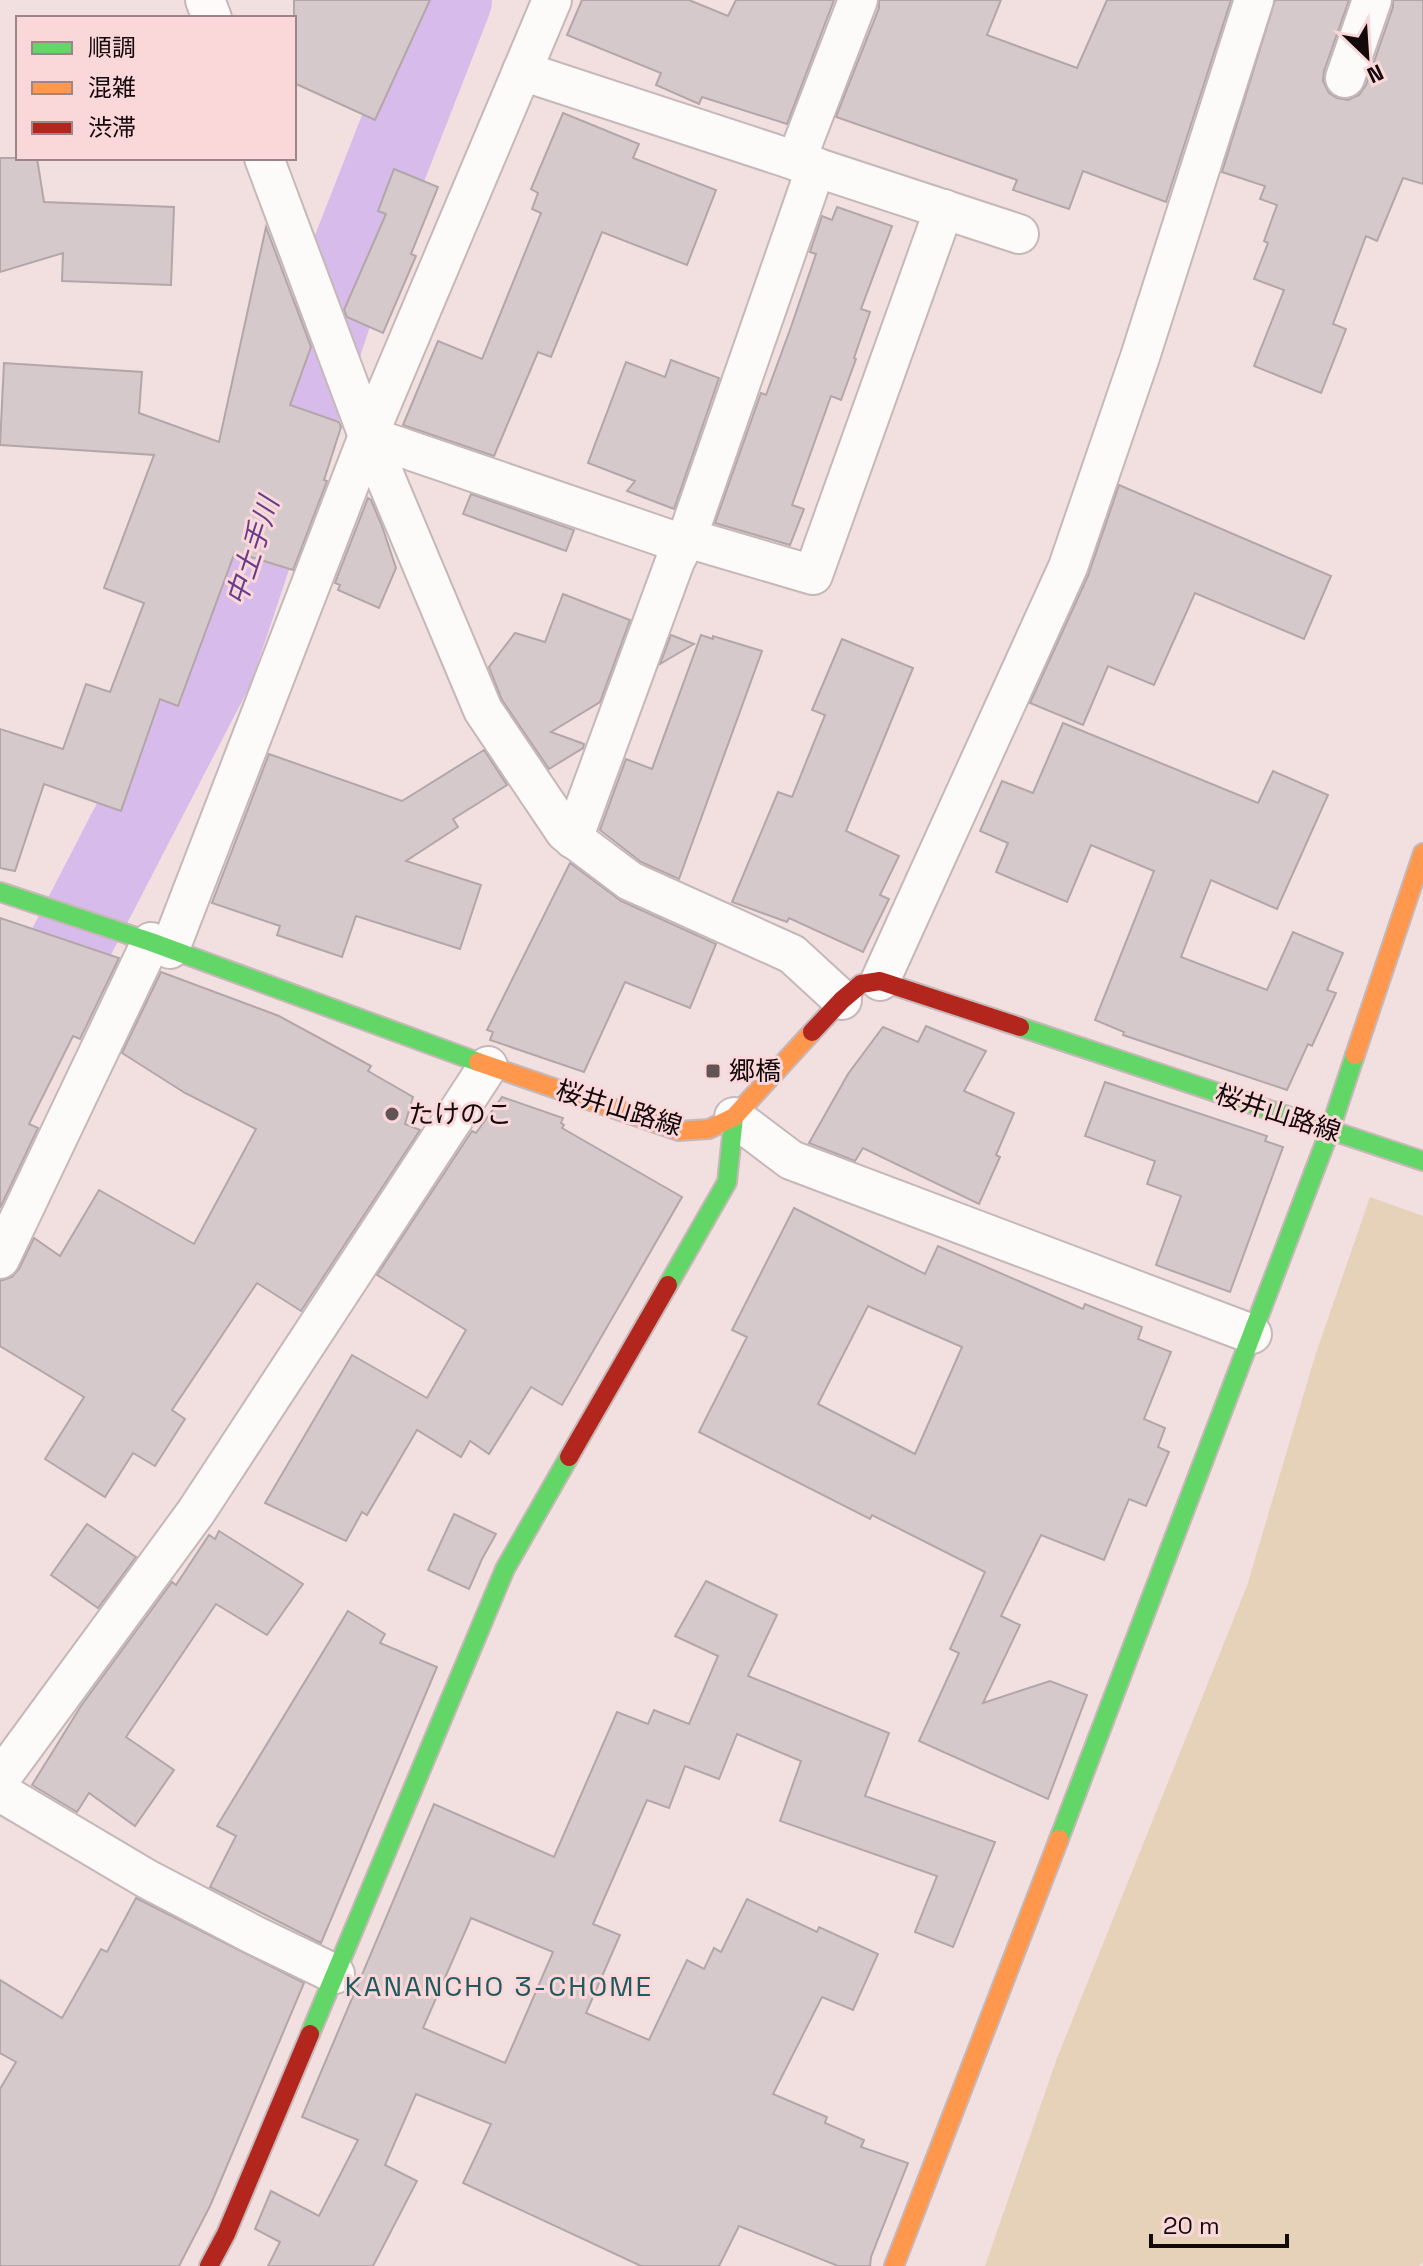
<svg xmlns="http://www.w3.org/2000/svg" width="1423" height="2266" font-family="'Space Grotesk','Noto Sans JP',sans-serif">
<rect width="100%" height="100%" fill="#f2e0e1"/>
<!-- green -->
<polygon fill="#e6d1b9" points="1370,1197 1423,1216 1423,2262 1419,2266 985,2266 1057,2058 1247,1586 1315,1356"/>
<g fill="none" stroke-linecap="round" stroke-linejoin="round">
<!-- river -->
<polyline stroke="#d7bbeb" stroke-width="82" points="0,1080 213,668 347,266 451,0"/>
</g>
<!-- building -->
<g fill="#d6c9cc" stroke="#b3a6a9" stroke-width="2" fill-rule="evenodd">
<polygon points="294,0 430,0 375,120 294,83"/>
<polygon points="582,0 689,0 728,16 736,0 834,0 787,124 702,97 699,104 656,85 661,73 567,35"/>
<polygon points="879,0 1001,0 987,35 1077,68 1107,0 1231,0 1166,202 1083,171 1069,209 1013,190 1017,180 836,117 879,8"/>
<polygon points="1275,0 1349,0 1324,71 1323,81 1329,93 1337,98 1348,100 1359,95 1366,85 1393,7 1393,0 1423,0 1423,184 1403,178 1377,241 1366,236 1333,324 1346,329 1321,393 1254,366 1284,290 1254,279 1268,243 1264,241 1277,205 1260,199 1265,186 1222,172"/>
<polygon points="563,113 639,144 633,158 716,190 687,265 602,232 551,357 538,352 494,456 403,425 438,341 482,359 541,213 532,209 538,193 531,189"/>
<polygon points="0,158 37,158 44,202 174,207 171,285 62,281 63,253 0,272"/>
<polygon points="394,169 438,187 411,254 416,256 383,333 347,317 344,310 386,214 378,211"/>
<polygon points="837,207 892,226 861,309 870,312 854,358 856,359 841,400 831,396 792,505 804,509 790,545 715,523 761,393 766,395 791,327 816,254 810,252 822,216 832,220"/>
<polygon points="266,227 311,347 290,405 339,422 341,427 324,480 327,481 293,570 235,552 178,706 160,699 121,811 44,784 15,871 0,868 0,729 63,749 86,684 110,692 144,603 104,588 154,455 0,445 4,363 142,372 139,413 219,442"/>
<polygon points="671,360 719,378 674,509 627,491 635,481 588,463 626,362 665,377"/>
<polygon points="1119,485 1331,576 1304,639 1195,593 1154,685 1108,666 1083,725 1030,703 1088,576"/>
<polygon points="471,494 574,530 566,551 463,514"/>
<polygon points="368,498 371,500 382,526 396,568 379,608 338,590 340,585 335,583"/>
<polygon points="563,594 630,620 600,702 551,732 584,744 583,748 549,769 502,700 489,667 515,633 545,642"/>
<polygon points="671,635 694,644 660,664"/>
<polygon points="701,635 713,639 713,636 762,651 679,879 641,862 600,830 626,759 652,769"/>
<polygon points="842,639 913,668 846,831 899,856 880,895 889,899 863,952 789,918 787,922 732,902 778,792 792,797 825,715 812,710"/>
<polygon points="1063,723 1258,803 1273,771 1328,795 1277,909 1211,880 1181,957 1267,990 1293,932 1343,953 1327,990 1336,993 1312,1046 1308,1044 1287,1090 1123,1035 1124,1032 1095,1020 1154,871 1091,845 1067,902 996,872 1008,843 980,831 1002,781 1033,793"/>
<polygon points="484,750 507,785 453,819 458,827 406,861 481,885 460,949 356,916 342,957 277,935 280,926 212,903 269,754 402,801"/>
<polygon points="570,863 621,901 716,944 690,1008 625,982 584,1072 490,1040 493,1032 487,1030"/>
<polygon points="0,918 119,958 80,1039 73,1036 29,1124 38,1128 0,1208"/>
<polygon points="161,972 279,1016 371,1066 368,1071 413,1097 405,1124 420,1130 301,1311 257,1283 172,1410 185,1419 155,1466 133,1453 105,1497 45,1459 84,1397 0,1346 0,1281 12,1277 19,1269 34,1238 60,1256 99,1190 194,1244 256,1129 185,1093 122,1053"/>
<polygon points="926,1026 986,1051 964,1091 1014,1113 996,1155 1000,1157 979,1204 863,1148 855,1161 809,1143 848,1074 883,1027 918,1042"/>
<polygon points="1105,1082 1267,1136 1265,1141 1283,1147 1230,1292 1156,1265 1181,1196 1147,1184 1155,1161 1085,1136"/>
<polygon points="502,1097 563,1118 561,1123 564,1125 562,1128 682,1197 562,1405 531,1387 489,1454 470,1441 461,1457 417,1430 367,1515 362,1512 346,1541 265,1503 352,1355 427,1398 466,1330 377,1275 472,1131 476,1133"/>
<path d="M794 1208 925 1274 938 1246 1083 1309 1085 1304 1142 1327 1138 1339 1171 1352 1144 1419 1165 1428 1158 1447 1169 1452 1146 1506 1129 1499 1104 1560 1041 1535 1001 1616 1020 1625 983 1703 1050 1681 1087 1695 1048 1799 919 1741 959 1653 950 1649 985 1572 872 1515 870 1519 699 1432 747 1337 732 1330ZM868 1306 962 1347 915 1454 818 1404Z"/>
<polygon points="454,1514 496,1534 482,1559 469,1589 428,1570"/>
<polygon points="87,1524 136,1557 98,1608 51,1575"/>
<polygon points="219,1531 303,1584 267,1635 216,1604 126,1737 174,1770 135,1826 89,1793 77,1812 32,1785 81,1706 172,1582 176,1585 209,1535 215,1539"/>
<path d="M706 1581 777 1615 748 1676 889 1733 865 1796 995 1842 953 1947 915 1932 937 1876 780 1821 801 1761 737 1734 719 1779 685 1766 669 1808 647 1800 593 1924 620 1935 586 2013 649 2040 687 1960 704 1969 714 1948 721 1952 747 1899 817 1932 819 1927 878 1954 853 2010 822 1997 773 2094 827 2117 825 2123 864 2140 861 2147 908 2163 871 2257 870 2266H838L739 2226 719 2266H641L463 2183 491 2124 416 2094 385 2165 417 2181 373 2266H268L280 2242 255 2229 271 2191 319 2216 358 2140 302 2117 434 1804 554 1857 617 1712 648 1724 654 1710 689 1724 718 1656 675 1636ZM471 1918 553 1952 505 2063 423 2028Z"/>
<polygon points="348,1611 385,1634 380,1643 437,1667 321,1943 210,1887 236,1836 217,1826"/>
<polygon points="136,1898 304,1983 210,2206 179,2266 0,2266 0,2089 16,2062 0,2053 0,1980 62,2018 101,1949 107,1952"/>
</g>
<g fill="none" stroke-linecap="round" stroke-linejoin="round">
<!-- street casing -->
<g stroke="#c6b8b8" stroke-width="42">
<g id="street">
<polyline points="205,0 212,18"/>
<polyline points="522,71 1019,234"/>
<polyline points="1345,78 1372,0"/>
<polyline points="264,158 368,436 483,710 565,832 630,881 792,954 842,1000"/>
<polyline points="796,161 858,0"/>
<polyline points="816,167 687,538 813,575 944,209"/>
<polyline points="368,436 683,544"/>
<polyline points="573,839 675,561 687,538"/>
<polyline points="170,949 368,436 552,0"/>
<polyline points="880,981 1068,567 1140,357 1254,0"/>
<polyline points="734,1117 791,1160 1252,1334"/>
<polyline points="0,1259 151,942"/>
<polyline points="0,1779 196,1512 488,1066"/>
<polyline points="0,1792 147,1879 254,1935 335,1974"/>
</g>
</g>
<!-- fast casing -->
<g stroke="#c6b8b8" stroke-width="22">
<g id="fast">
<polyline points="0,892 151,942 478,1062"/>
<polyline points="1020,1027 1423,1161"/>
<polyline points="668,1285 727,1182 734,1117"/>
<polyline points="1059,1839 1330,1130 1355,1055"/>
<polyline points="310,2034 505,1569 569,1457"/>
</g>
</g>
<!-- slow casing -->
<g stroke="#c6b8b8" stroke-width="22">
<g id="slow">
<polyline points="1355,1055 1423,853"/>
<polyline points="478,1062 679,1131 709,1129 734,1117 812,1032"/>
<polyline points="894,2266 1059,1839"/>
</g>
</g>
<!-- jam casing -->
<g stroke="#c6b8b8" stroke-width="22">
<g id="jam">
<polyline points="812,1032 842,1000 861,984 880,981 1020,1027"/>
<polyline points="569,1457 668,1285"/>
<polyline points="209,2266 226,2234 310,2034"/>
</g>
</g>
<!-- street -->
<use href="#street" stroke="#fdfafa" stroke-width="38"/>
<!-- fast -->
<use href="#fast" stroke="#63d668" stroke-width="18"/>
<!-- slow -->
<use href="#slow" stroke="#ff974d" stroke-width="18"/>
<!-- jam -->
<use href="#jam" stroke="#b3261e" stroke-width="18"/>
</g>
<!-- markers -->
<g fill="#625455" stroke="#fad8da" stroke-width="3">
<rect x="705" y="1063" width="16" height="16" rx="4"/>
<circle cx="392" cy="1114" r="8"/>
</g>
<g text-anchor="middle" dominant-baseline="central" stroke-width="6" stroke-linejoin="round" paint-order="stroke">
<!-- poi labels -->
<g font-size="26" fill="#14090a" stroke="#fad8da" text-anchor="start">
<text x="729" y="1071">郷橋</text>
<text x="408" y="1114">たけのこ</text>
</g>
<!-- street labels -->
<g font-size="26" fill="#14090a" stroke="#fad8da">
<text transform="translate(619 1108) rotate(17)">桜井山路線</text>
<text transform="translate(1278 1113) rotate(18)">桜井山路線</text>
</g>
<!-- water labels -->
<g font-size="28" font-style="italic" fill="#663d8c" stroke="#fad8da">
<text transform="translate(252 551) rotate(-72)">中土手川</text>
</g>
<!-- neighbourhood labels -->
<g font-size="28" letter-spacing="2" fill="#1f5a5e" stroke="#fad8da">
<text x="499" y="1986">KANANCHO 3-CHOME</text>
</g>
</g>
<!-- legend -->
<rect x="16" y="16" width="280" height="144" fill="#fad8da" stroke="#9e8587" stroke-width="2"/>
<rect x="32" y="42" width="40" height="12" fill="#63d668" stroke="#9e8587" stroke-width="2"/>
<text x="88" y="56" font-size="24" fill="#14090a">順調</text>
<rect x="32" y="82" width="40" height="12" fill="#ff974d" stroke="#9e8587" stroke-width="2"/>
<text x="88" y="96" font-size="24" fill="#14090a">混雑</text>
<rect x="32" y="122" width="40" height="12" fill="#b3261e" stroke="#9e8587" stroke-width="2"/>
<text x="88" y="136" font-size="24" fill="#14090a">渋滞</text>
<!-- north arrow -->
<g transform="translate(1367 56) rotate(155)" stroke="#fad8da" stroke-width="6" paint-order="stroke">
<path d="M0-6L14 30L0 20L-14 30Z" fill="#14090a"/>
<text y="-12" font-size="22" font-weight="bold" text-anchor="middle" fill="#14090a">N</text>
</g>
<!-- scale -->
<path d="M1151 2234v12h136v-12" fill="none" stroke="#14090a" stroke-width="4"/>
<text x="1163" y="2234" font-size="24" fill="#14090a" stroke="#fad8da" stroke-width="6" paint-order="stroke">20 m</text>
</svg>
